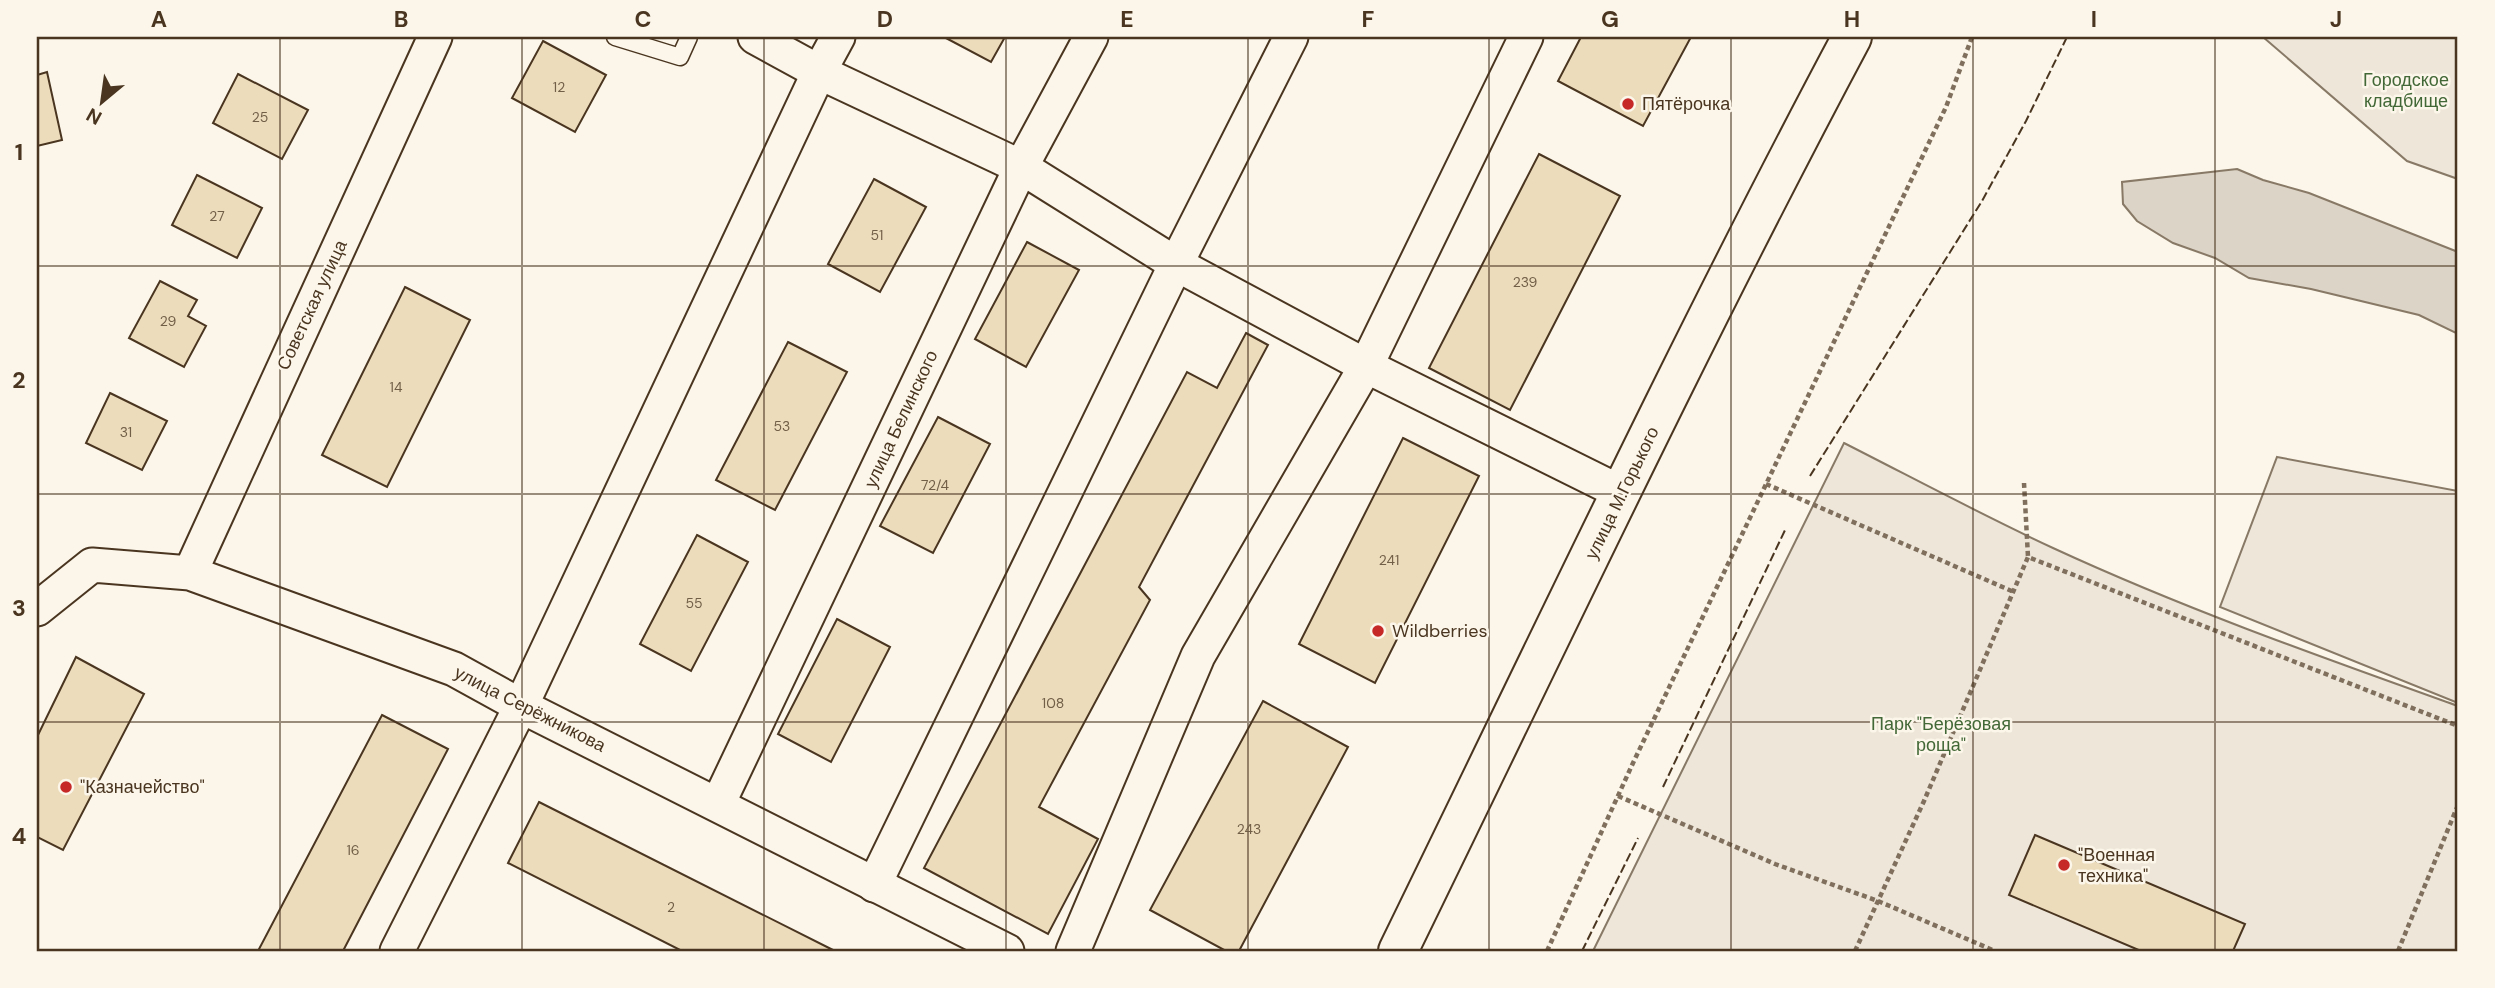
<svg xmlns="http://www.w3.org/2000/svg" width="2495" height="988" font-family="'DM Sans',sans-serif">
<rect width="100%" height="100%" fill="#fbf6e9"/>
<!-- green -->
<g fill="#ede6d9" stroke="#887966" stroke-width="2">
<polygon points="2263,37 2458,37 2458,179 2407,161"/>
<path d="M1844 443C1913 478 1982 515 2053 548 2185 609 2321 657 2458 706V951H1593Z"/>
<polygon points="2277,457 2458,491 2458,703 2220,607"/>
</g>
<!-- water -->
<polygon fill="#dcd4c6" stroke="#887966" stroke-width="2" points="2237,169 2263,180 2309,193 2458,252 2458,334 2419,315 2311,289 2249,278 2215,258 2173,243 2137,221 2123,204 2122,182"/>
<!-- building -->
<g fill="#ecdcbc" stroke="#4a3520" stroke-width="2">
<polygon points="944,37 1005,37 991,62"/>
<polygon points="1581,37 1691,37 1643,126 1558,81"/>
<polygon points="543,41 606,75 575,132 512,98"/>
<polygon points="47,72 62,140 37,146 37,75"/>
<polygon points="238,74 308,110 282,159 213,123"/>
<polygon points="1539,154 1620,196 1510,410 1429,368"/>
<polygon points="197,175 262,208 237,258 172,225"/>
<polygon points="874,179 926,207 880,292 828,264"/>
<polygon points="1027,242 1079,270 1026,367 975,339"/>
<polygon points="160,281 197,300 188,316 206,326 184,367 129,338"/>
<polygon points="405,287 470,320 387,487 322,455"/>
<polygon points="1246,333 1268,345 1139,587 1150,600 1039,807 1098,839 1048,934 924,868 1187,372 1217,388"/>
<polygon points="788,342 847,372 775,510 716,480"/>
<polygon points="110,393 167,421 142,470 86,443"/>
<polygon points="938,417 990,444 933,553 880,526"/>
<polygon points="1403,438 1479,476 1375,683 1299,644"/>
<polygon points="697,535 748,562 691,671 640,644"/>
<polygon points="837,619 890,647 831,762 778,734"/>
<polygon points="76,657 144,694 63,850 37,837 37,737"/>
<polygon points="1263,701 1348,747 1239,951 1226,951 1150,910"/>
<polygon points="382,715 448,749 343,951 258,951"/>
<polygon points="539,802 835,951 682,951 508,863"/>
<polygon points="2035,835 2245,924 2233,951 2141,951 2009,895"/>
</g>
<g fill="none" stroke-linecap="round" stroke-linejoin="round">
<!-- lane casing -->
<g stroke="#4a3520" stroke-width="19">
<polyline id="lane" points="615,37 680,57 689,37"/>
</g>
<!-- street casing -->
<g stroke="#4a3520" stroke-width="37">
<g id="street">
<polyline points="755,37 819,72 1021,167 1176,264 1366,366 1622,493"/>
<polyline points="190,573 435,37"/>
<polyline points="37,609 92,565 190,573 454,669 521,706 1007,951"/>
<polyline points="718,804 1021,167 1091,37"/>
<polyline points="874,885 1176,264 1291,37"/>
<polyline points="397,951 521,706 819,72 838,37"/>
<polyline points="1073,951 1198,656 1366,366 1526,37"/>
</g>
</g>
<!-- secondary casing -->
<g stroke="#4a3520" stroke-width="42">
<path id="secondary" d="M1398 951C1547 646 1692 337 1852 37"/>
</g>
<!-- path -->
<g stroke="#7f6f5c" stroke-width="4.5" stroke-dasharray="5 3.5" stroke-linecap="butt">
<polyline points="2024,483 2028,557"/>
<polyline points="1766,484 2014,592"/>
<polyline points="1618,796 1775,864 1878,901 1995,951"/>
<polyline points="1547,951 1633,763 1946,107 1972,37"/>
<polyline points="1855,951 1924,801 2028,557 2458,726"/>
<polyline points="2398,951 2458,805"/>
</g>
<!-- lane -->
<use href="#lane" stroke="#fbf6e9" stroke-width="16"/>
<!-- street -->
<use href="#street" stroke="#fbf6e9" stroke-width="33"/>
<!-- secondary -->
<use href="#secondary" stroke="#fbf6e9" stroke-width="38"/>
<!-- fence -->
<g stroke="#4a3520" stroke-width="2" stroke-dasharray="9 3.5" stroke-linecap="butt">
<polyline points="1810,476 1982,201 2026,121 2067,37"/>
<polyline points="1663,787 1786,528"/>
<polyline points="1582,951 1638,838"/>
</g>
</g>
<!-- grid -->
<path fill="none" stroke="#4a3520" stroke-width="2" stroke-opacity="0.55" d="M280 37V951M522 37V951M764 37V951M1006 37V951M1248 37V951M1489 37V951M1731 37V951M1973 37V951M2215 37V951M37 266H2458M37 494H2458M37 722H2458"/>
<!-- markers -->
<g fill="#c62828" stroke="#fbf6e9" stroke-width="2.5">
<circle cx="1628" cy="104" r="7"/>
<circle cx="1378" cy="631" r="7"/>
<circle cx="66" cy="787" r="7"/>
<circle cx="2064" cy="865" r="7"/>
</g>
<g text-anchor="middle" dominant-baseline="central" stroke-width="5" stroke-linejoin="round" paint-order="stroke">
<!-- number labels -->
<g font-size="14" fill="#725f47">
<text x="559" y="87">12</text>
<text x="260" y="117">25</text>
<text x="217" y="216">27</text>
<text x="877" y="235">51</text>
<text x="1525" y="282">239</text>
<text x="168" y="321">29</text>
<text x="396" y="387">14</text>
<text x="782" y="426">53</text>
<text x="126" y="432">31</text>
<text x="935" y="485">72/4</text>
<text x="1389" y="560">241</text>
<text x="694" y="603">55</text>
<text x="1053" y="703">108</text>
<text x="1249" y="829">243</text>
<text x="353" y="850">16</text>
<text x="671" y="907">2</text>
</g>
<!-- park labels -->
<g font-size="18" fill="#436837" stroke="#fbf6e9">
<text x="2406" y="80">Городское<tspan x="2406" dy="21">кладбище</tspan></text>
<text x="1941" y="724">Парк "Берёзовая<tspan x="1941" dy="21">роща"</tspan></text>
</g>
<!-- poi labels -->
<g font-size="18" fill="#4a3520" stroke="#fbf6e9" text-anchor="start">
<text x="1642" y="104">Пятёрочка</text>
<text x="1392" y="631">Wildberries</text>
<text x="80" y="787">"Казначейство"</text>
<text x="2078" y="855">"Военная<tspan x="2078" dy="21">техника"</tspan></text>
</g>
<!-- street labels -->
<g font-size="18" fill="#4a3520" stroke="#fbf6e9">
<text transform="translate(312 305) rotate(-65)">Советская улица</text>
<text transform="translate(901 419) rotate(-65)">улица Белинского</text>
<text transform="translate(1622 493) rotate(-64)">улица М.Горького</text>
<text transform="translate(530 709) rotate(27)">улица Серёжникова</text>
</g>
</g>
<!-- border -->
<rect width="2495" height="988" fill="none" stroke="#fbf6e9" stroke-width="77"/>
<!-- north arrow -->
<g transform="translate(102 102) rotate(209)" stroke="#fbf6e9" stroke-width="5" paint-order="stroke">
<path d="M0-5L12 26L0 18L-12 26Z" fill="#4a3520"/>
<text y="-10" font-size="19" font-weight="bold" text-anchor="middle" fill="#4a3520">N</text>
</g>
<rect x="38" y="38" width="2418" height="912" fill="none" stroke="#4a3520" stroke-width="2.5"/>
<g font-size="23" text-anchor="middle" font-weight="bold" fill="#4a3520">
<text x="159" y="27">A</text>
<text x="401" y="27">B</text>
<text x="643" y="27">C</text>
<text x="885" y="27">D</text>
<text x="1127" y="27">E</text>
<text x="1368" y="27">F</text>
<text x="1610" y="27">G</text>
<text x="1852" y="27">H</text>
<text x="2094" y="27">I</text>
<text x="2336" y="27">J</text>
<text x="19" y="160">1</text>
<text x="19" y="388">2</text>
<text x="19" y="616">3</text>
<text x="19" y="844">4</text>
</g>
</svg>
